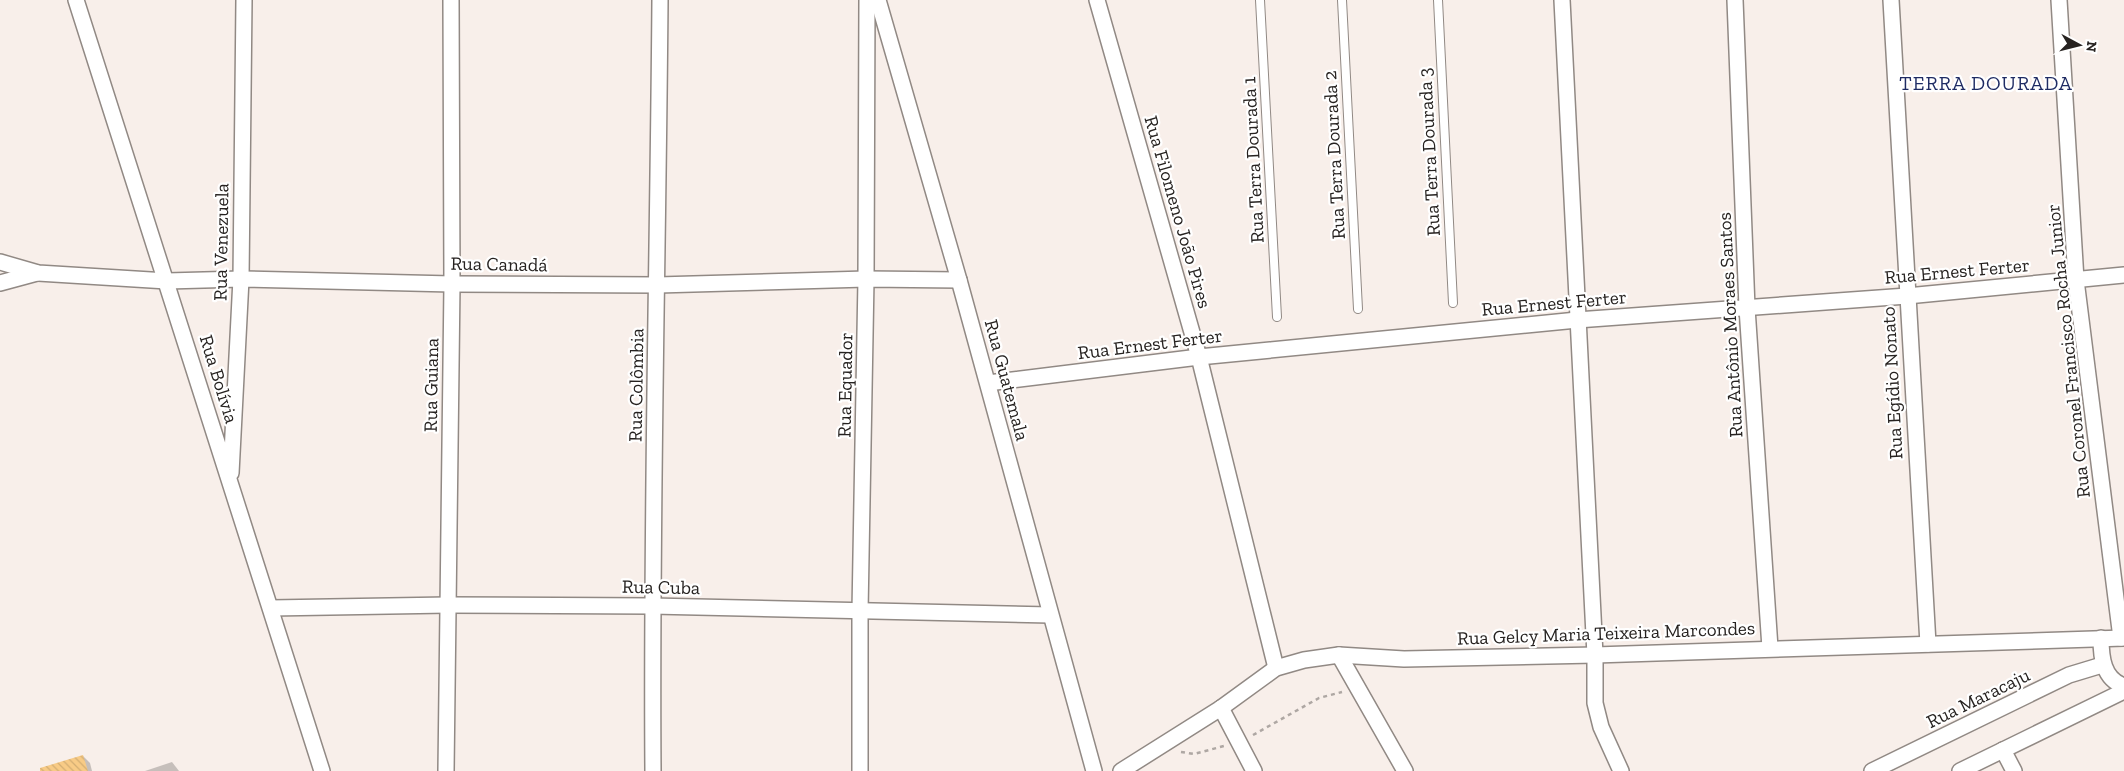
<svg xmlns="http://www.w3.org/2000/svg" width="2124" height="771" font-family="'Zilla Slab',serif">
<defs>
<pattern id="building-back-hatch" width="6" height="6" patternUnits="userSpaceOnUse" patternTransform="scale(1.25)"><rect width="6" height="6" fill="#f8cb86"/><path d="M-1 5l2 2M0 0l6 6M5-1l2 2" fill="none" stroke="#d4ae73"/></pattern>
</defs>
<rect width="100%" height="100%" fill="#f8efea"/>
<!-- shadow -->
<g fill="#0003">
<polygon points="83,756 90,763 92,771 64,771"/>
<polygon points="172,762 179,771 145,771"/>
</g>
<!-- building -->
<polygon fill="url(#building-back-hatch)" points="83,755 88,771 40,771 40,768"/>
<g fill="none" stroke-linecap="round" stroke-linejoin="round">
<!-- service casing -->
<g stroke="#918984" stroke-width="10">
<g id="service">
<polyline points="1260,0 1277,317"/>
<polyline points="1342,0 1358,309"/>
<polyline points="1438,0 1453,303"/>
</g>
</g>
<!-- minor casing -->
<g stroke="#918984" stroke-width="18">
<g id="minor">
<polyline points="76,0 322,771"/>
<polyline points="878,0 959,280 1094,771"/>
<polyline points="1097,0 1199,357 1276,668"/>
<polyline points="1562,0 1595,655 1595,703 1601,727 1621,771"/>
<polyline points="1735,0 1747,308 1770,648"/>
<polyline points="1891,0 1928,644"/>
<polyline points="2059,0 2076,280 2121,638"/>
<polyline points="0,262 38,273 167,281 241,279 452,284 658,285 866,279 959,280"/>
<polyline points="0,283 37,273"/>
<polyline points="988,383 1199,357 1577,320 1907,296 2124,275"/>
<polyline points="231,473 241,279 244,0"/>
<polyline points="271,608 448,605 652,606 1050,615"/>
<path d="M2101 638C2101 657 2103 679 2124 686"/>
<polyline points="1339,655 1405,771"/>
<polyline points="1221,708 1254,771"/>
<polyline points="2003,750 2014,771"/>
<polyline points="446,771 452,284 451,0"/>
<path d="M653 771C651 514 658 257 660 0"/>
<polyline points="860,771 860,611 866,279 867,0"/>
<polyline points="1121,771 1221,708 1276,668 1304,660 1339,655 1404,659 1595,655 2124,638"/>
<polyline points="1872,771 2069,675 2102,665"/>
<polyline points="1960,771 2124,691"/>
</g>
</g>
<!-- path -->
<g stroke="#aea7a3" stroke-width="2.5" stroke-dasharray="4 4" stroke-linecap="butt">
<polyline points="1253,735 1319,698 1342,692"/>
<polyline points="1181,752 1194,754 1224,746"/>
</g>
<!-- service -->
<use href="#service" stroke="#fff" stroke-width="8"/>
<!-- minor -->
<use href="#minor" stroke="#fff" stroke-width="15"/>
</g>
<g text-anchor="middle" dominant-baseline="central" stroke-width="4.5" stroke-linejoin="round" paint-order="stroke">
<!-- street labels -->
<g font-size="19" fill="#262220" stroke="#fff">
<text transform="translate(1429 152) rotate(-93)">Rua Terra Dourada 3</text>
<text transform="translate(1334 155) rotate(-93)">Rua Terra Dourada 2</text>
<text transform="translate(1253 160) rotate(-93)">Rua Terra Dourada 1</text>
<text transform="translate(1178 212) rotate(74)">Rua Filomeno João Pires</text>
<text transform="translate(221 242) rotate(-89)">Rua Venezuela</text>
<text transform="translate(499 264) rotate(1)">Rua Canadá</text>
<text transform="translate(1957 271) rotate(-5)">Rua Ernest Ferter</text>
<text transform="translate(1554 303) rotate(-5)">Rua Ernest Ferter</text>
<text transform="translate(1730 325) rotate(-93)">Rua Antônio Moraes Santos</text>
<text transform="translate(1150 344) rotate(-7)">Rua Ernest Ferter</text>
<text transform="translate(2068 351) rotate(-96)">Rua Coronel Francisco Rocha Junior</text>
<text transform="translate(219 379) rotate(73)">Rua Bolívia</text>
<text transform="translate(1007 380) rotate(75)">Rua Guatemala</text>
<text transform="translate(1892 383) rotate(-93)">Rua Egídio Nonato</text>
<text transform="translate(431 385) rotate(-89)">Rua Guiana</text>
<text transform="translate(636 385) rotate(-89)">Rua Colômbia</text>
<text transform="translate(845 385) rotate(-89)">Rua Equador</text>
<text transform="translate(661 587) rotate(1)">Rua Cuba</text>
<text transform="translate(1606 633) rotate(-2)">Rua Gelcy Maria Teixeira Marcondes</text>
<text transform="translate(1978 698) rotate(-26)">Rua Maracaju</text>
</g>
<!-- neighbourhood labels -->
<g font-size="20" letter-spacing="1" fill="#1f2b63" stroke="#fff">
<text x="1986" y="83">TERRA DOURADA</text>
</g>
</g>
<!-- north arrow -->
<g transform="translate(2079 45) rotate(97)" stroke="#ffffff" stroke-width="4" paint-order="stroke">
<path d="M0-4L9 19L0 12L-9 19Z" fill="#262220"/>
<text y="-8" font-size="14" font-weight="bold" text-anchor="middle" fill="#262220">N</text>
</g>
</svg>
